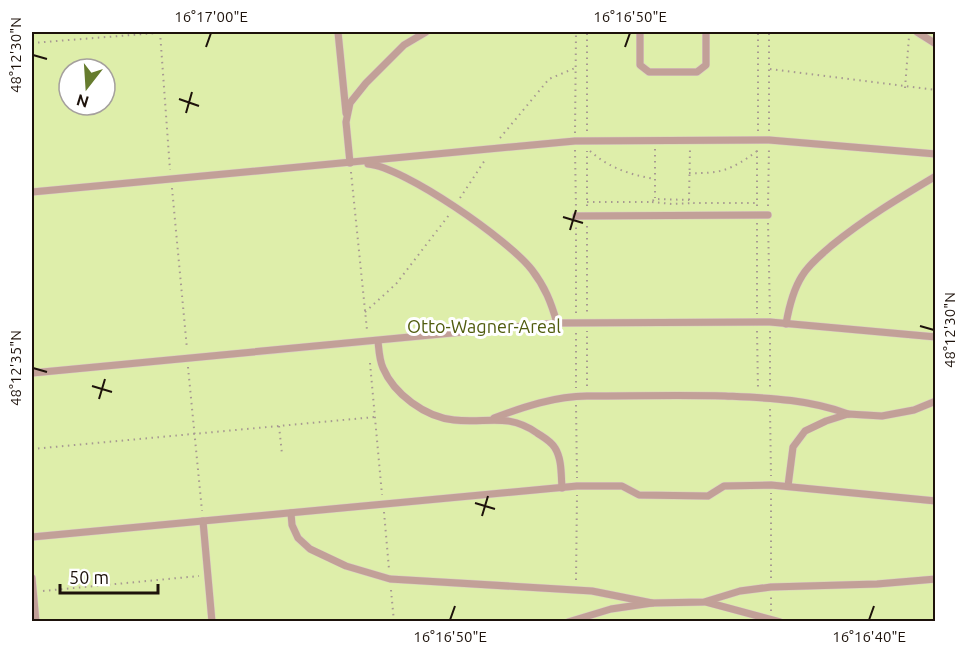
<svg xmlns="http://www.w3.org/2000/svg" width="967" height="653" font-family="Ubuntu,sans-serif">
<rect width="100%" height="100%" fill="#fff0e9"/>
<!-- green -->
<path fill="#deeeaa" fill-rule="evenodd" d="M32 32H935V621H32ZM69 69H105V105H69Z"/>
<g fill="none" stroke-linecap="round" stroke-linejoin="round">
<!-- lane casing -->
<g stroke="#dbccc5" stroke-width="8">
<g id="lane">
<polyline points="338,32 346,113"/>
<polyline points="640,32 640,65 649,72 697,72 706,65 706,32"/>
<polyline points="917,32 936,44"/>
<polyline points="350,163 346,122 350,103 366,83 404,45 426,32"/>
<path d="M368 164C404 167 509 240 532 270 545 287 551 302 557 323"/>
<polyline points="32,192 575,141 769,140 936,154"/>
<polyline points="576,216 768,215"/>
<path d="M786 324C789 307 793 290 802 276 809 264 821 255 831 246 864 219 899 198 936 176"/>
<path d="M378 341C379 350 379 359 383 368 394 394 425 417 454 420 486 424 507 412 537 433 543 437 551 441 555 448 562 459 561 475 562 488"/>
<polyline points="32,373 557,323 770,322 936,337"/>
<path d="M494 418C523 407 556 396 587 396 633 396 679 395 725 396 768 398 808 399 848 414"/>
<polyline points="788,486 793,447 805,431 826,421 848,414 882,416 914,410 936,401"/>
<polyline points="291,513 292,525 298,538 310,549 346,566 390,579 592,591 652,603"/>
<polyline points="203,521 212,622"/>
<polyline points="32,537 577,486 622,486 639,495 708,496 724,486 771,485 936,501"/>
<polyline points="32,578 36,622"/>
<polyline points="706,602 780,622"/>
<polyline points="568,622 611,609 652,603 704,602 740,591 771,587 877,584 936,579"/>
</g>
</g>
<!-- path -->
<g stroke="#a79992" stroke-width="2" stroke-dasharray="1.5 4.5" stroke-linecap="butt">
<polyline points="160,32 170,170"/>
<polyline points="32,43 169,32"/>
<polyline points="770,69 936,90"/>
<polyline points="905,88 909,37"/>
<polyline points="587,131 587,32"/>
<polyline points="758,131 758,32"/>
<polyline points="769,131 769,32"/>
<polyline points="575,133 576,32"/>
<polyline points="500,138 549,79 575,68"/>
<polyline points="655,149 655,198"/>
<polyline points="575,150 576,208"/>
<path d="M590 151C609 168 631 175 655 179"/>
<polyline points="351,172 367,330"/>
<path d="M689 173C720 174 732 170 757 151"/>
<polyline points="172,188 187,349"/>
<polyline points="460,198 485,160"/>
<polyline points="689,200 690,149"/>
<polyline points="587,202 651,202 655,199 689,200 694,203 757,203"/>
<polyline points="652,202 672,204 694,203"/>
<polyline points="587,206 587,151"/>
<polyline points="757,206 757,148"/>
<polyline points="768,206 769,148"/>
<polyline points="757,223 757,314"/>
<polyline points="768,223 770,314"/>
<polyline points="587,226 587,314"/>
<polyline points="365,312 396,284 449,215"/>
<polyline points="576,313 576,225"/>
<polyline points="757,331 758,389"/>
<polyline points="770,331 770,389"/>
<polyline points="576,333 576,388"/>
<polyline points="370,363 382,495"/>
<polyline points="188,367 202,511"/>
<polyline points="587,386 587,331"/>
<polyline points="576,405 577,478"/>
<polyline points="770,409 771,476"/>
<polyline points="279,426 282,454"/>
<polyline points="32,449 375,417"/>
<polyline points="384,512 389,569"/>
<polyline points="771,578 771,493"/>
<polyline points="576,580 577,495"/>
<polyline points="391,590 394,622"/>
<polyline points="43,591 199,576"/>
<polyline points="771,611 771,595"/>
</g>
<!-- lane -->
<use href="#lane" stroke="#c2a098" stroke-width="7"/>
</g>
<!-- ticks -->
<path fill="none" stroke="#1d120b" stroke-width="2" d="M206 47 211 33M625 47 630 33M33 55 47 59M179 99 199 106M186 113 192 92M563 217 583 223M570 230 576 210M920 326 934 330M33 368 47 372M92 386 112 392M99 399 105 379M475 503 495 509M482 516 488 496M450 620 455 606M869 620 874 606"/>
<g text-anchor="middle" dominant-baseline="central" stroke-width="6" stroke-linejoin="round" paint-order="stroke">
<!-- park labels -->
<g font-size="18" fill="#505c0e" stroke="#fff">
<text x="484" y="326">Otto-Wagner-Areal</text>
</g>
</g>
<!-- border -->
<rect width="967" height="653" fill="none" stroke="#ffffff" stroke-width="66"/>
<!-- north arrow -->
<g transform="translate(87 87) rotate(197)"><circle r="28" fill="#ffffff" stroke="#a5a09d" stroke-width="1.5"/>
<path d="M0-4.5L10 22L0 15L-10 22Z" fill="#667c2e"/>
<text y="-9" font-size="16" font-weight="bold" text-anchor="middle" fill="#1d120b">N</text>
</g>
<!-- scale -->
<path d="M60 584v9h98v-9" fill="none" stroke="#1d120b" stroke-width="3"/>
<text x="69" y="584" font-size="18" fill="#1d120b" stroke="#ffffff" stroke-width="4.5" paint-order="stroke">50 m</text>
<rect x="33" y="33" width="901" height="587" fill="none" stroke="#1d120b" stroke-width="2"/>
<g font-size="15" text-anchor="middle" fill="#1d120b">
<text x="211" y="22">16°17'00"E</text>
<text x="630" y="22">16°16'50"E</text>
<text transform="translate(16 55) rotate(-90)" y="5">48°12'30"N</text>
<text transform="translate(950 330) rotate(-90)" y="5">48°12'30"N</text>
<text transform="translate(16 368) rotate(-90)" y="5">48°12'35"N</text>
<text x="450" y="642">16°16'50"E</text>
<text x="869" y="642">16°16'40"E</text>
</g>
</svg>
